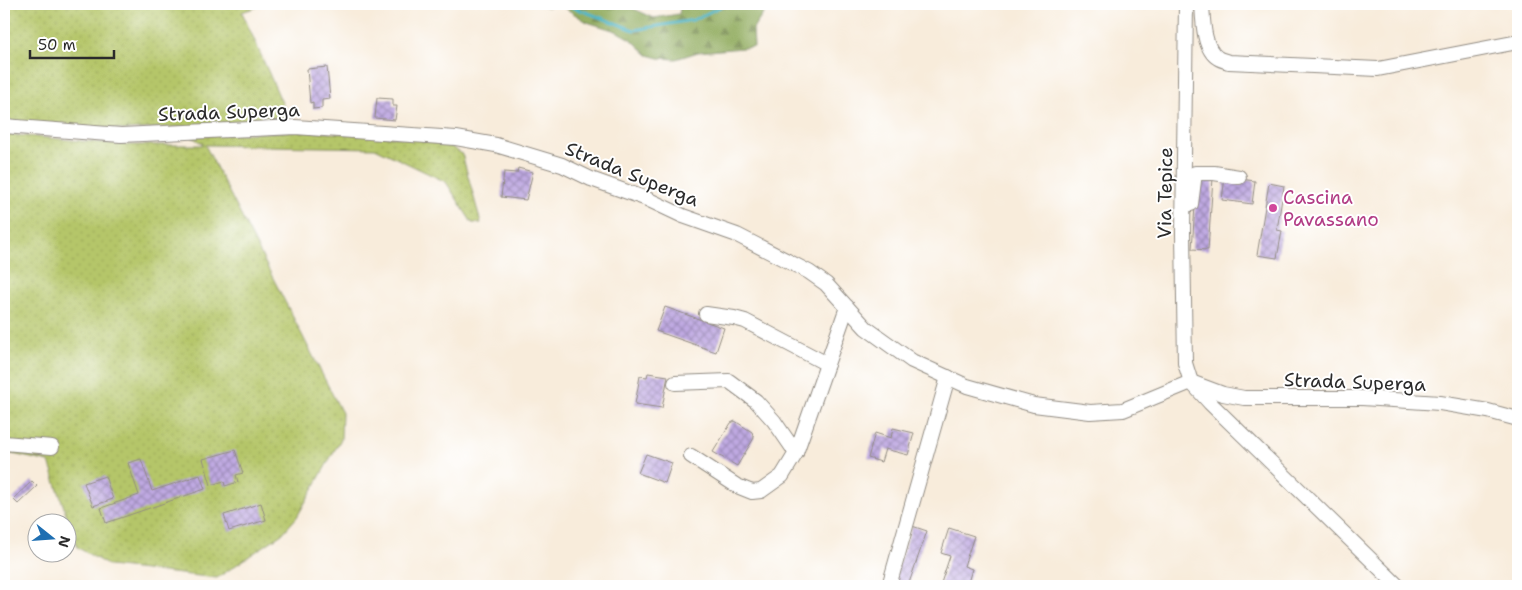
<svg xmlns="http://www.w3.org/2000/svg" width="1522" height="590" font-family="'Shantell Sans',sans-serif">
<defs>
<pattern id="grass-dots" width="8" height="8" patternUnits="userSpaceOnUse" patternTransform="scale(1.25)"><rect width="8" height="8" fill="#b5c669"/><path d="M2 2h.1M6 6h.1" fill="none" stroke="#9caa5b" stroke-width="1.8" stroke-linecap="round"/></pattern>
<pattern id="forest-firs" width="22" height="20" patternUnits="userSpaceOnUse" patternTransform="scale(1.25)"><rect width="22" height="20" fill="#90ab5d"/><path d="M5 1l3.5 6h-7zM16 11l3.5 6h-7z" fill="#768b4d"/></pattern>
<pattern id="building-cross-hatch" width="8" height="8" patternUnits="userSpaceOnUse" patternTransform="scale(1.25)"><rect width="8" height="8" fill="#bfa9e2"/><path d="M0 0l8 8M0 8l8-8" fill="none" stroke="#9b8ab7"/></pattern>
</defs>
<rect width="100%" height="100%" fill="#fff"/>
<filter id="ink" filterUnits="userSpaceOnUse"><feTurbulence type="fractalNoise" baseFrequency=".02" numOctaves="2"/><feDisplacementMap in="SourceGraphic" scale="10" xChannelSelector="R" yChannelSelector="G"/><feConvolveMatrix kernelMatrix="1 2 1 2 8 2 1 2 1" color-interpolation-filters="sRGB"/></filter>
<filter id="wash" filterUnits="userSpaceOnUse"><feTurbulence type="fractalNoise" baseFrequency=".0096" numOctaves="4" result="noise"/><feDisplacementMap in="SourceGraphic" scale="20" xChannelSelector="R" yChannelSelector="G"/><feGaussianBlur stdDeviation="1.12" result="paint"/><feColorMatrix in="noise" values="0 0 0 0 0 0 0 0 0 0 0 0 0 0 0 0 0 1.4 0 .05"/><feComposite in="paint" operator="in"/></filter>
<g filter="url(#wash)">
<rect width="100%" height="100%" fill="#f8ecdb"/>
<!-- grass -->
<g fill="url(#grass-dots)" stroke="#70784a">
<polygon points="4,4 266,4 242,12 290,121 124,130 4,121"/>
<polygon points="299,131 441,140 462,154 481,223 472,223 446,182 375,148 205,145 342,413 341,439 297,517 282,534 217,578 109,566 77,547 49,462 4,452 4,134 127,145 204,145 191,136"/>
</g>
<!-- forest -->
<polygon fill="url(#forest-firs)" stroke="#5e6b44" points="538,4 627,4 632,8 654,18 679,14 681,4 770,4 753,29 754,47 698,52 676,59 659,58 648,55 632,40 616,31 587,22 565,8 555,5 547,7"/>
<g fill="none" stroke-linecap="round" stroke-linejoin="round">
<!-- stream -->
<polyline stroke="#48b3c5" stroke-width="3" points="564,4 634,30 693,20 726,4"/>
</g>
<g id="blocks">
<!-- building -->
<g fill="url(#building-cross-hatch)">
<polygon points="327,67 330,99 322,100 322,108 313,109 313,102 310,103 307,69"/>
<polygon points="377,98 393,99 393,106 397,106 395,120 375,118"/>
<polygon points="518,168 533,172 526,200 501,197 504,172 517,173"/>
<polygon points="1197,177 1213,178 1208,250 1192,249"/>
<polygon points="1225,177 1255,181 1252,204 1222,200"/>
<polygon points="1269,183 1284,186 1277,230 1282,231 1277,258 1257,255"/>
<polygon points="665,307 724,328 716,352 656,331"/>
<polygon points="648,373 668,376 662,408 635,404 640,376 647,377"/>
<polygon points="735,421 752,432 754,438 737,466 713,452 731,423"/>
<polygon points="893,428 914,433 908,455 885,449 881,462 868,458 875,433 891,438"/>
<polygon points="235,450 243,473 236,475 238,482 225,486 224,481 211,485 203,459"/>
<polygon points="646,454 672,463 665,483 638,473"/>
<polygon points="141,459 152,491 200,475 205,489 106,523 101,508 139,495 128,463"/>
<polygon points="105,476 113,499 93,506 84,483"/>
<polygon points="32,481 37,486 18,504 13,499"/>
<polygon points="261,503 266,520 229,531 224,515"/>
<polygon points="912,526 927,531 908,586 905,586 893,582"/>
<polygon points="949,528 974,536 964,566 972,569 967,586 940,586 950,556 941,553"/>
</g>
</g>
</g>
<g filter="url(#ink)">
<use href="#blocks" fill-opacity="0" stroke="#928c83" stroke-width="1"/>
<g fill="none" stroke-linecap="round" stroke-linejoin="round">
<!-- minor casing -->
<g stroke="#928c83" stroke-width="16">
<g id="minor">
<polyline points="1186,4 1183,233 1185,363 1191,382 1210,403 1398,586"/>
<path d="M1202 4C1203 19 1203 49 1218 58 1221 60 1226 61 1229 62L1378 69 1518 42"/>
<polyline points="4,126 121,135 295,127 456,138 496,145 562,165 591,179 647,199 683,216 737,235 809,272 826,284 866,328 912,361 967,386 1034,405 1090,412 1123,410 1191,382 1223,394 1244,398 1362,398 1440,403 1488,411 1518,419"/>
<polyline points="1191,204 1195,173 1214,173 1239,177"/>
<polyline points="706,314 734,318 745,321 827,364"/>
<polyline points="675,383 729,381 756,401 774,421 796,453"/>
<polyline points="4,443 52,447"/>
<polyline points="691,456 737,486 752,492 761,491 782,476 796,453 847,307"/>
<polyline points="889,586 948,377"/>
</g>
</g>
<!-- minor -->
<use href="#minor" stroke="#fff" stroke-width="14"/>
</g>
</g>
<!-- markers -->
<circle fill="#d1479c" stroke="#fff" stroke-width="2" cx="1273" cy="208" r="5"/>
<g text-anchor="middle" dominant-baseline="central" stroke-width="4" stroke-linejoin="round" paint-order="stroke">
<!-- street labels -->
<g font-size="19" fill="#2b2b2b" stroke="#fff">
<text transform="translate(229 112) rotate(-2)">Strada Superga</text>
<text transform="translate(632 174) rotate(22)">Strada Superga</text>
<text transform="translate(1165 193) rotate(-89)">Via Tepice</text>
<text transform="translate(1355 382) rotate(2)">Strada Superga</text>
</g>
<!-- hotel labels -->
<g font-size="19" fill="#b23c85" stroke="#fff" text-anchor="start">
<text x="1283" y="197">Cascina<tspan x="1283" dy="22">Pavassano</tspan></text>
</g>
</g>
<!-- margin -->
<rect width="1522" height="590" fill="none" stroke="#fff" stroke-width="20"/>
<!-- north arrow -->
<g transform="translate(52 538) rotate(107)"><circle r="24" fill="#ffffff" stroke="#aaaaaa"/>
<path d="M0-4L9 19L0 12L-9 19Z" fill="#1f6fb2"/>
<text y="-8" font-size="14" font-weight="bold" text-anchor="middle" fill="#2b2b2b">N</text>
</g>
<!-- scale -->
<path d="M30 50v8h84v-8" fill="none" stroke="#2b2b2b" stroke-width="2.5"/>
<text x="38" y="50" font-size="15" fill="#2b2b2b" stroke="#ffffff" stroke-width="4" paint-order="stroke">50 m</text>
</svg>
